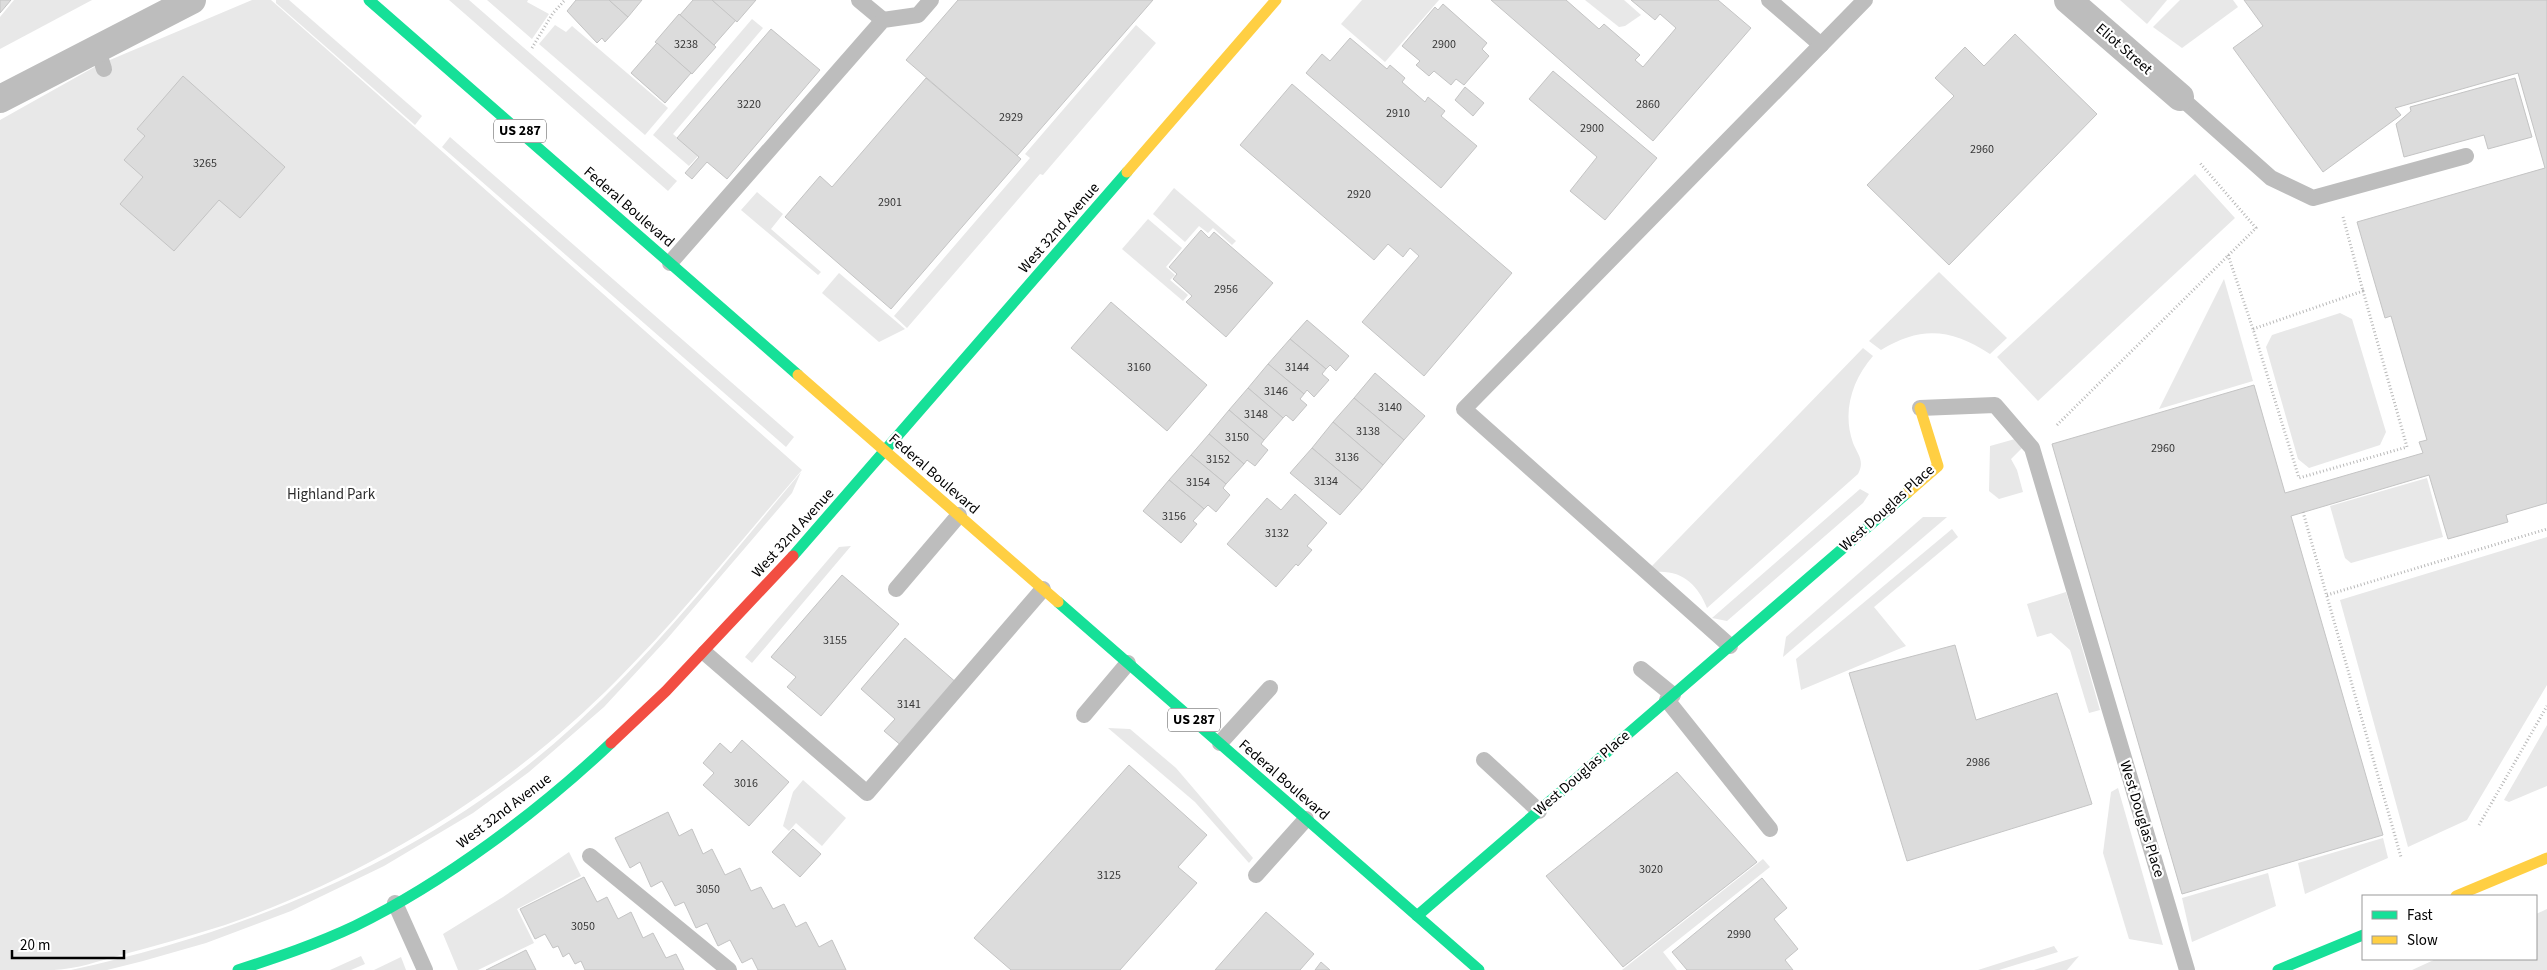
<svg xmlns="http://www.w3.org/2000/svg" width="2547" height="970" font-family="'Source Sans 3',sans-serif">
<rect width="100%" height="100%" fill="#fff"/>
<!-- green -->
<g fill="#e8e8e8">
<polygon points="14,0 92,0 0,49 0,17"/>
<path d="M252 0H271L802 470C741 540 683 614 617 680 508 790 372 874 225 925 190 936 156 946 121 955 99 961 77 969 54 970 36 970 18 970 0 970V120L98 65Z"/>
<polygon points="276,0 289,0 422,116 415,125 276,3"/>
<polygon points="449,0 469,0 677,181 668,191"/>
<polygon points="487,0 528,0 527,2 549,14 532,39"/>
<polygon points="1362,0 1439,0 1385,62 1341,24"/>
<polygon points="1585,0 1624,0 1641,15 1625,26 1619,27"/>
<polygon points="2120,0 2167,0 2147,24"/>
<polygon points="2180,0 2233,0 2238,7 2182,48 2153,27"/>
<polygon points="752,19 763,28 673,134 698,156 689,166 653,135"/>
<polygon points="555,25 566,32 572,26 668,108 645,135 539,44"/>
<polygon points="1136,25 1156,43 1043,175 1040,174 907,328 894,316 1030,158 1025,154"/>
<polygon points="450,137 794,437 786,447 442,147"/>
<polygon points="2195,174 2235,218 2038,401 1997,357"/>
<polygon points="1174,188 1236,241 1232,245 1213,228 1208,233 1199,226 1185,242 1153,214"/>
<polygon points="757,192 783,214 771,229 821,272 818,275 741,210"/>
<polygon points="1148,219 1182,248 1166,267 1175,275 1170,280 1188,295 1183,301 1122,249"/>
<path d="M1939 272 2007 338 1990 354C1951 328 1920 326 1881 350L1869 341Z"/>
<polygon points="839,273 905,329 879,342 822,293"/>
<polygon points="2224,279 2253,381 2159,409"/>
<polygon points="2340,313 2352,319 2386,432 2380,445 2309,468 2298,459 2266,347 2272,335"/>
<path d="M1863 348 1873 356C1852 380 1842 412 1853 443 1858 455 1865 461 1858 474L1707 608C1698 585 1682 570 1656 572L1652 566Z"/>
<polygon points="2015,439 2023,447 2011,459 2017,470 2023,492 1999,499 1989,491 1990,446"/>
<path d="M801 472 792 493 667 639 604 707 529 772 473 813 384 866 291 911 206 943 143 961 107 970H71C255 930 437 853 577 723 659 647 729 558 801 472Z"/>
<polygon points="2427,478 2443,537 2351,563 2345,558 2330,506"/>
<polygon points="1860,489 1869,494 1863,503 1727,621 1712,618"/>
<polygon points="1923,517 1947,517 1783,657 1786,637"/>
<polygon points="1952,529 1958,537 1874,607 1906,646 1801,690 1796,659"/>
<polygon points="2547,537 2547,685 2467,820 2408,847 2340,600"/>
<polygon points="851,546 752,663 745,657 839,547"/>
<polygon points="2066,592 2100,710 2089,713 2070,650 2051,633 2037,637 2027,604"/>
<polygon points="2547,725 2547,786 2509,802 2504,800"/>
<polygon points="1108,728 1130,729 1176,768 1253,858 1249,863 1195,802"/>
<polygon points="803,780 846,818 822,846 796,823 789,831 783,826 793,792"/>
<polygon points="2118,788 2163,945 2129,939 2103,853 2111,792"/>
<polygon points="2383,838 2388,858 2305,894 2298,863"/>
<polygon points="569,852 581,876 517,909 534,943 478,970 458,970 443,934 503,897"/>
<polygon points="1763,859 1770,867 1663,952 1677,970 1622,970"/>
<polygon points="2268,873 2276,906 2192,942 2182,898"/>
<polygon points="2547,909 2547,970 2412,970 2436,959 2536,959 2536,914"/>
<polygon points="2054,946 2058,952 1999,970 1978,970"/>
<polygon points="361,956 365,964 351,970 330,970"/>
<polygon points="2079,956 2067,970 2034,970"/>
<polygon points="401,957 406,970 374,970"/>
</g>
<!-- building -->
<g fill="#dcdcdc" stroke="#c4c4c4">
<polygon points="0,0 11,0 0,13"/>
<polygon points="576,0 609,0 628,17 605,42 602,38 597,43 567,11"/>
<polygon points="609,0 642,0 628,17"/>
<polygon points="693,0 712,0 736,20 714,45 680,15"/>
<polygon points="712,0 756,0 737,22"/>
<polygon points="958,0 1153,0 1017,156 906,60"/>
<polygon points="1491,0 1566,0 1599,29 1604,24 1640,55 1635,60 1643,67 1676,28 1660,14 1655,20 1631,0 1718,0 1751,28 1653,141"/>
<polygon points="2244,0 2547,0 2547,503 2506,515 2508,522 2448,539 2429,475 2291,516 2383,835 2182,894 2052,444 2254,385 2285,493 2423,453 2419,442 2427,440 2391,316 2385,318 2357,222 2545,168 2518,73 2395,108 2401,115 2323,172 2233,48 2263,26"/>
<polygon points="1443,4 1487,43 1482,49 1489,56 1464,85 1456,79 1451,85 1434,71 1429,76 1416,65 1420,61 1402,46 1435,7 1438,10"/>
<polygon points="679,14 716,47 692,74 655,42"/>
<polygon points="771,29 820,70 727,179 707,162 692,179 685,173 699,157 677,138"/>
<polygon points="2015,34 2097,114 1949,265 1867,185 1954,96 1935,78 1965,47 1984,66"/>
<polygon points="1350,38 1387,69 1390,65 1405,78 1402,82 1425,102 1428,97 1445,111 1441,116 1477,146 1441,188 1306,73 1322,54 1330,61"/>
<polygon points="657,43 691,73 665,103 631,73"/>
<polygon points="1553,71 1657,158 1605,220 1570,191 1597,157 1529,99"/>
<polygon points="183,76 285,167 240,218 219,200 174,251 120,204 143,177 124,160 145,136 137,129"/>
<polygon points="926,78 1021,159 891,309 785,217 820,176 832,187"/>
<polygon points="2515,78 2532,137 2488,149 2484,135 2404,157 2396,124 2411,111 2410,107"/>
<polygon points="1292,84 1512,273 1424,376 1362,322 1419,256 1410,248 1403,257 1388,244 1374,260 1240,145"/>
<polygon points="1465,87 1484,103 1473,116 1455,100"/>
<polygon points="1201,230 1209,238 1214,232 1273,283 1226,337 1186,302 1192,296 1173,279 1177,274 1169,267"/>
<polygon points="1111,302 1207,385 1167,431 1071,348"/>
<polygon points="1307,320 1349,356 1336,371 1330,365 1326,369 1290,339"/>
<polygon points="1290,339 1326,369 1322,374 1329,380 1314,397 1307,390 1304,394 1268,364"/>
<polygon points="1268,364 1304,394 1300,399 1307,405 1293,421 1286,415 1283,418 1248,388"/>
<polygon points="1375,373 1425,416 1404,440 1354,398"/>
<polygon points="1248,388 1283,418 1264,440 1229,410"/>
<polygon points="1354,398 1404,440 1383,465 1333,422"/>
<polygon points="1229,410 1264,440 1261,444 1268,450 1255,466 1247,460 1244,464 1209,434"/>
<polygon points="1333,422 1383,465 1362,490 1312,448"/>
<polygon points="1209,434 1244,464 1226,484 1191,455"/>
<polygon points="1312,448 1362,490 1340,515 1290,473"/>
<polygon points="1191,455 1226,484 1223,488 1230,495 1216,512 1208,505 1204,509 1169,480"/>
<polygon points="1169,480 1204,509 1193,521 1197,524 1181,543 1143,511"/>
<polygon points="1295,494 1327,523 1307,546 1312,550 1298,566 1296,564 1276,587 1227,544 1267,498 1281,510"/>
<polygon points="842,575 899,624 821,716 787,687 796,677 771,657"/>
<polygon points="905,638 958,684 903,747 884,731 895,719 861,689"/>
<polygon points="1955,645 1976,720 2057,693 2092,804 1907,861 1849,673"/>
<polygon points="742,740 789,782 749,826 703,785 714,773 703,763 720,743 731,753"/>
<polygon points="1129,765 1207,835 1178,867 1197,883 1120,970 1011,970 974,938"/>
<polygon points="1677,772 1757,862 1623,967 1546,876"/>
<polygon points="668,812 679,836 692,829 703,854 712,849 725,875 740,868 751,891 761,887 773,909 784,904 796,927 806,922 819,947 832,940 846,970 758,970 752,958 742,963 730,940 718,946 707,923 696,928 684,902 675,906 662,881 651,887 640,862 630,868 615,838"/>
<polygon points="793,829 821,854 800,877 772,852"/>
<polygon points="584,877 597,902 607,897 618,919 631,912 643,938 653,933 666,958 676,954 684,970 585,970 581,961 575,964 569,953 563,957 558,946 553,948 545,934 535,939 520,909"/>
<polygon points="1762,878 1787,908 1774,919 1798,949 1785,960 1793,970 1687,970 1672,952"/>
<polygon points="1266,912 1314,954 1300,970 1215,970"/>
<polygon points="526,950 536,970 486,970"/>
<polygon points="1321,962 1330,970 1315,970"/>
</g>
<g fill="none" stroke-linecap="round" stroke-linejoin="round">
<!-- path -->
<g stroke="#b8b8b8" stroke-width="3" stroke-dasharray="1 2.5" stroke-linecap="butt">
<polyline points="532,48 553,13 565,0"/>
<polyline points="2343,217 2363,291"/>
<polyline points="2228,255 2253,329"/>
<polygon points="2363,291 2407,447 2299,478 2253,329"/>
<polyline points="2057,425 2256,228 2200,163"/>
<polyline points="2303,512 2401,857"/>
<polyline points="2327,595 2547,529"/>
<polyline points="2479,825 2547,706"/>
</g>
<!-- lane -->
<g stroke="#bdbdbd" stroke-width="16">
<polyline points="859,0 883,20"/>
<polyline points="1769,0 1821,45"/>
<polyline points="97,47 104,69"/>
<polyline points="2180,97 2271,178 2313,198 2466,156"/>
<polyline points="670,263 883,20 918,15 931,0"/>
<polyline points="1920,408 1995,405 2032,448 2187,970"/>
<polyline points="896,589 959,515"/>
<polyline points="1730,646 1464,409 1865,0"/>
<polyline points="705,653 867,793 1043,589"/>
<polyline points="1641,669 1673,695"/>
<polyline points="1667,700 1770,829"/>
<polyline points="1084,715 1128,663"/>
<polyline points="1220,743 1270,688"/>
<polyline points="1484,760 1539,811"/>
<polyline points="590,856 729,970"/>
<polyline points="1256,875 1306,819"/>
<polyline points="395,903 425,970"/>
</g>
<!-- street -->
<g stroke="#bdbdbd" stroke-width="28">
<polyline points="2068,0 2180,97"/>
<polyline points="0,99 192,0"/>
</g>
<!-- fast -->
<g stroke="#16e098" stroke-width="11">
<polyline points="369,0 798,375"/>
<polyline points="793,556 1127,172"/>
<polyline points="1058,602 1479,970"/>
<polyline points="1417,916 1907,493"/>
<path d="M238 970C278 957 317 944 355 926 445 882 539 811 611 743"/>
<polyline points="2278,970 2363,935"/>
</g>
<!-- slow -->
<g stroke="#ffcf43" stroke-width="11">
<polyline points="1127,172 1276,0"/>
<polyline points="798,375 1058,602"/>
<polyline points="1907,493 1938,466 1920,408"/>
<polyline points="2456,896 2547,858"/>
</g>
<!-- jam -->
<polyline stroke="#f24e42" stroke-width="11" points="611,743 666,691 793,556"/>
</g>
<g text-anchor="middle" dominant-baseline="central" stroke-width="4.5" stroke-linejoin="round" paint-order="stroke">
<!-- number labels -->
<g font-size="12" fill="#373737">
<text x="686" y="44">3238</text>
<text x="1444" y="44">2900</text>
<text x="749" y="104">3220</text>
<text x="1648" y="104">2860</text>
<text x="1398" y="113">2910</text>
<text x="1011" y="117">2929</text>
<text x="1592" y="128">2900</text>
<text x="1982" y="149">2960</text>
<text x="205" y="163">3265</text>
<text x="1359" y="194">2920</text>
<text x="890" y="202">2901</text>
<text x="1226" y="289">2956</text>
<text x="1139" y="367">3160</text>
<text x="1297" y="367">3144</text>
<text x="1276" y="391">3146</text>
<text x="1390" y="407">3140</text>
<text x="1256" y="414">3148</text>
<text x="1368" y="431">3138</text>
<text x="1237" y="437">3150</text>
<text x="2163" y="448">2960</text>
<text x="1347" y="457">3136</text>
<text x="1218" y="459">3152</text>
<text x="1326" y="481">3134</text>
<text x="1198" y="482">3154</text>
<text x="1174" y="516">3156</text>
<text x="1277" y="533">3132</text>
<text x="835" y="640">3155</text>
<text x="909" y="704">3141</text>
<text x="1978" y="762">2986</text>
<text x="746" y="783">3016</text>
<text x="1651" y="869">3020</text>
<text x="1109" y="875">3125</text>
<text x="708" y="889">3050</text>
<text x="583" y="926">3050</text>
<text x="1739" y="934">2990</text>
</g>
<!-- shield labels -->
<g fill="#fff" stroke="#4c4c4c" stroke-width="1">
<rect x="494" y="119.5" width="52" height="23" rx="4"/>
<rect x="1168" y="708.5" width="52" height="23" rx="4"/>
</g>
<g font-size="14" font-weight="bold" fill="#000">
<text x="520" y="131">US 287</text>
<text x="1194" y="720">US 287</text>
</g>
<!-- street labels -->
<g font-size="15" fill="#000" stroke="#fff">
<text transform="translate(2124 49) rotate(41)">Eliot Street</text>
<text transform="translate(629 207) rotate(41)">Federal Boulevard</text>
<text transform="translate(1059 228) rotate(-49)">West 32nd Avenue</text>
<text transform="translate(934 474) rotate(41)">Federal Boulevard</text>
<text transform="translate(1887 508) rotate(-42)">West Douglas Place</text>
<text transform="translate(793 533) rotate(-48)">West 32nd Avenue</text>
<text transform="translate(1582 773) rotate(-41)">West Douglas Place</text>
<text transform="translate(1284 780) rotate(41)">Federal Boulevard</text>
<text transform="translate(504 811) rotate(-37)">West 32nd Avenue</text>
<text transform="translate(2142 819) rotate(73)">West Douglas Place</text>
</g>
<!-- park labels -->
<g font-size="15" fill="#2d2d2d" stroke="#fff">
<text x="331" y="494">Highland Park</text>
</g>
</g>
<!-- legend -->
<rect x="2362" y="895" width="175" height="65" fill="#ffffff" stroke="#999999"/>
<rect x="2372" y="911" width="25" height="8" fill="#16e098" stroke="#999999"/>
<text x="2407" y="920" font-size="15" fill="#000000">Fast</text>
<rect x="2372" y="936" width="25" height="8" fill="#ffcf43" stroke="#999999"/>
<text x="2407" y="945" font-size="15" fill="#000000">Slow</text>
<!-- scale -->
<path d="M12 950v8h112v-8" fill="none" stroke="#000000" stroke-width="2.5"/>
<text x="20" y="950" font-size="15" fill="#000000" stroke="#ffffff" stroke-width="4" paint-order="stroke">20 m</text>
</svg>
